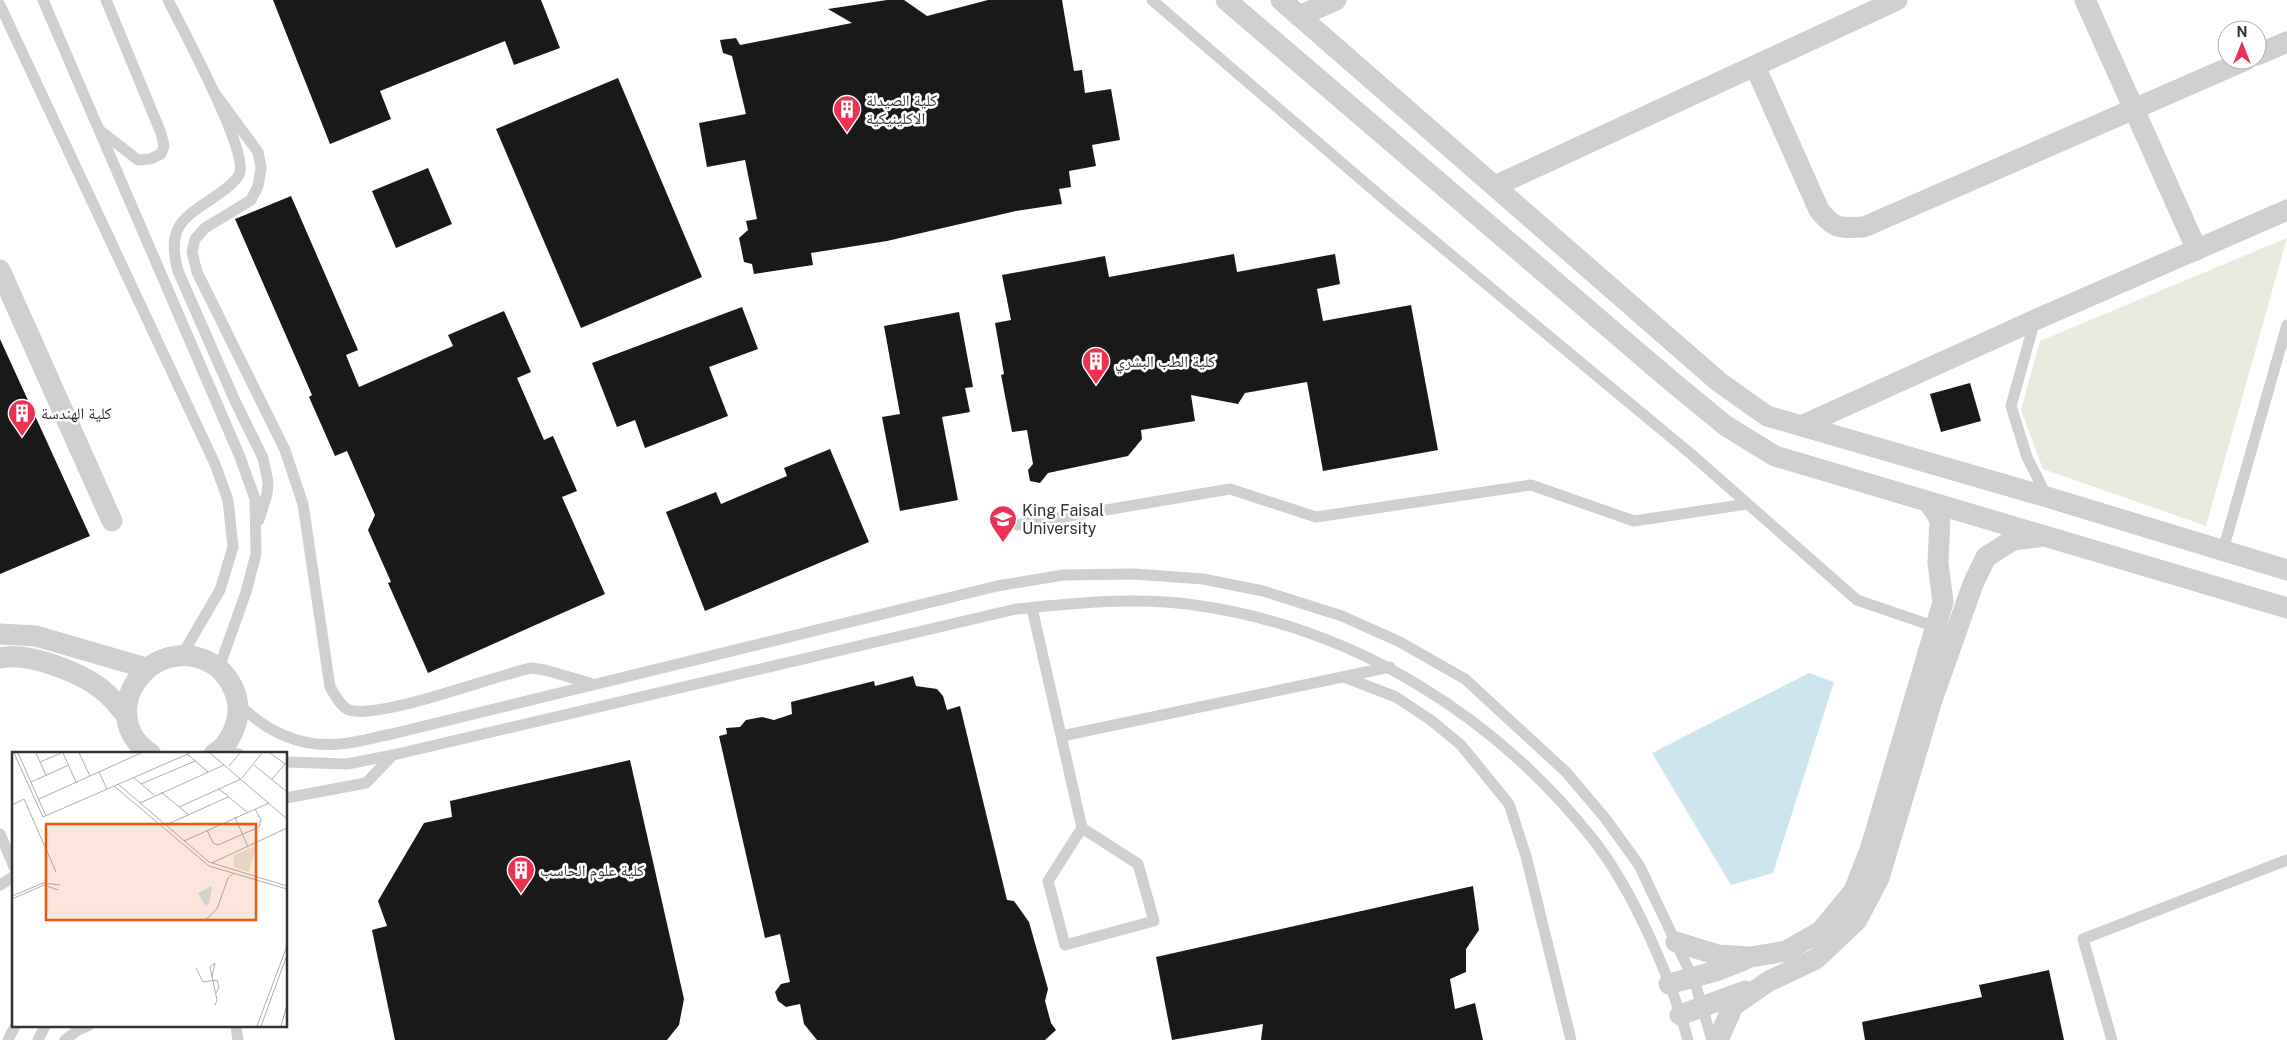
<svg xmlns="http://www.w3.org/2000/svg" width="2287" height="1040" font-family="'Public Sans','Noto Naskh Arabic',sans-serif">
<rect width="100%" height="100%" fill="#fff"/>
<!-- green -->
<polygon fill="#e7ecde" points="2287,238 2206,526 2043,469 2021,410 2040,341"/>
<!-- water -->
<polygon fill="#cde5ef" points="1809,673 1834,682 1773,873 1731,885 1652,753"/>
<!-- building -->
<g fill="#191919">
<polygon points="273,0 541,0 560,48 514,65 505,41 380,91 391,119 330,144"/>
<polygon points="887,0 904,0 927,16 988,0 1062,0 1074,71 1082,70 1085,93 1111,89 1120,140 1092,145 1096,166 1069,171 1071,187 1059,189 1062,204 1016,211 887,241 811,253 813,265 754,274 752,264 744,262 739,238 748,230 746,221 757,219 745,160 707,167 699,123 746,114 732,56 723,53 720,40 736,38 740,45 852,23 828,9"/>
<polygon points="618,78 702,277 581,328 496,129"/>
<polygon points="428,168 452,224 396,248 372,191"/>
<polygon points="291,196 358,350 346,355 359,387 453,346 448,335 504,311 531,372 517,378 544,440 553,436 577,491 562,497 605,594 428,673 388,583 391,582 368,530 375,515 347,451 335,456 309,397 312,395 235,219"/>
<polygon points="1234,254 1237,272 1335,254 1340,284 1317,289 1323,321 1411,305 1438,450 1323,471 1307,382 1245,393 1238,404 1191,395 1195,421 1141,430 1142,439 1128,456 1048,473 1040,483 1030,481 1028,470 1033,464 1027,430 1012,432 1001,375 1004,374 995,323 1011,320 1002,275 1105,256 1109,277"/>
<polygon points="742,307 758,349 709,367 728,416 645,448 635,420 617,427 592,363"/>
<polygon points="959,312 973,387 965,388 970,412 942,417 958,500 900,511 882,417 900,414 884,326"/>
<polygon points="0,339 90,536 0,574"/>
<polygon points="1970,383 1981,421 1941,432 1930,394"/>
<polygon points="830,449 869,542 705,611 666,512 716,492 721,504 787,476 784,468"/>
<polygon points="913,676 916,686 937,689 943,696 947,710 960,706 1007,900 1014,901 1029,922 1048,989 1045,1001 1051,1023 1056,1030 1045,1040 817,1040 804,1024 800,1004 786,1007 778,1001 775,992 781,984 790,982 780,934 765,938 719,736 727,734 726,728 740,727 746,720 762,717 774,720 792,714 791,702 874,681 875,686"/>
<polygon points="630,760 684,999 679,1025 667,1040 395,1040 372,930 387,926 378,901 424,823 452,817 450,801"/>
<polygon points="1473,886 1479,930 1466,949 1466,972 1450,979 1455,1009 1475,1003 1483,1040 1261,1040 1263,1024 1172,1040 1156,957"/>
<polygon points="2049,970 2064,1040 1865,1040 1862,1022 1982,997 1979,985"/>
</g>
<g fill="none" stroke-linecap="round" stroke-linejoin="round">
<!-- service -->
<g stroke="#cfcfcf" stroke-width="11">
<polyline points="43,0 240,457 255,499 256,554 246,592 219,668"/>
<path d="M168 0C182 28 246 146 240 172 239 178 233 182 229 186 194 215 163 217 178 271L235 401 263 458 268 482 267 494 259 520"/>
<polyline points="1152,0 1385,200 1691,454 1857,600 1936,627"/>
<polyline points="0,5 215,464 228,500 233,547 220,590 182,655"/>
<path d="M214 92 258 152 261 168 258 186 251 200 205 228 195 239 192 252 197 272 285 450 303 504 330 687C335 695 341 707 349 710 379 720 493 676 531 668L545 670 590 683"/>
<polyline points="102,132 138,160 150,159 161,154 164,146 161,133 106,0"/>
<polyline points="2035,320 2011,406 2027,457 2047,497"/>
<polyline points="1017,525 1230,489 1316,517 1531,485 1634,521 1747,504"/>
<polyline points="2223,550 2287,325"/>
<polyline points="1032,608 1082,828 1048,881 1065,945 1154,921 1138,864 1082,828"/>
<polyline points="1344,677 1396,697 1432,721 1461,745 1509,804 1526,856 1571,1040"/>
<path d="M238 703C264 730 299 748 339 744 356 743 375 737 392 734L997 586 1063 575 1135 574 1203 579 1263 591 1342 616 1400 642 1465 679 1566 772 1605 818 1639 865 1695 983 1712 1040"/>
<polyline points="1062,736 1390,667"/>
<polyline points="219,751 239,754"/>
<path d="M286 762 347 764 393 755 1016 609C1077 603 1140 596 1201 606 1356 629 1495 716 1592 838 1632 888 1671 978 1688 1040"/>
<polyline points="286,798 366,783 393,755"/>
<polyline points="0,834 14,867"/>
<polyline points="0,885 14,876"/>
<polyline points="236,1026 238,1040"/>
<polyline points="8,1040 15,1026"/>
<polyline points="38,1040 45,1026"/>
<polyline points="65,1040 78,1030 88,1026"/>
<polyline points="2112,1040 2083,939 2287,860"/>
</g>
<!-- minor -->
<g stroke="#cfcfcf" stroke-width="21">
<polyline points="1226,0 1670,380 1726,426 1775,456 2287,608"/>
<polyline points="1281,0 1719,382 1767,416 2047,497 2287,570"/>
<polyline points="2085,0 2197,250"/>
<polyline points="1299,16 1336,0"/>
<polyline points="2257,55 2287,42"/>
<path d="M1755 66 1819 210C1835 230 1840 228 1864 227L2246 60"/>
<polyline points="1495,186 1897,0"/>
<polyline points="0,270 112,521"/>
<polyline points="1801,426 2035,320 2287,210"/>
<polyline points="0,634 36,636 146,668"/>
<path d="M0 658C29 652 84 673 106 693 113 699 120 708 127 716"/>
<path d="M151 754C92 716 150 628 213 664 227 673 238 692 238 709 238 725 229 746 214 754"/>
<polyline points="1676,942 1718,955 1751,957 1786,951 1821,931 1854,891 1871,847 1943,602 1938,563 1940,519 1929,503"/>
<polyline points="1669,984 1716,971 1744,960"/>
<polyline points="1680,1015 1745,991"/>
<polyline points="1718,1040 1733,1006 1769,981 1816,959 1857,920 1879,878 1932,700 1973,584 1986,557 2013,540 2038,537"/>
</g>
</g>
<!-- icons -->
<defs>
<g id="building-pin" transform="scale(1.4375)"><path d="M0 17L-7.5 6A9.5 9.5 0 1 1 7.5 6Z" fill="#eb3252" stroke="#fff"/><path d="M-4-6H4V6H1V3H-1V6H-4ZM-2.5-4.3h1.7v1.8h-1.7ZM.8-4.3h1.7v1.8H.8ZM-2.5-1h1.7V.8h-1.7ZM.8-1h1.7V.8H.8Z" fill="#fff"/></g>
<g id="university-pin" transform="scale(1.4375)"><path d="M0 17L-7.5 6A9.5 9.5 0 1 1 7.5 6Z" fill="#eb3252" stroke="#fff"/><path d="M0-5L7-2L0 1L-7-2ZM-4 1L0 2.5L4 1V4Q0 6-4 4Z" fill="#fff"/></g>
</defs>
<g fill-rule="evenodd">
<use href="#building-pin" x="847" y="109"/>
<use href="#building-pin" x="1096" y="361"/>
<use href="#building-pin" x="22" y="413"/>
<use href="#university-pin" x="1003" y="519"/>
<use href="#building-pin" x="521" y="870"/>
</g>
<g text-anchor="middle" dominant-baseline="central" stroke-width="5" stroke-linejoin="round" paint-order="stroke">
<!-- poi labels -->
<g font-size="16" fill="#323232" stroke="#fff" text-anchor="start">
<text x="866" y="100">كلية الصيدلة<tspan x="866" dy="18">الاكلينيكية</tspan></text>
<text x="1115" y="361">كلية الطب البشري</text>
<text x="41" y="413">كلية الهندسة</text>
<text x="1022" y="510">King Faisal<tspan x="1022" dy="18">University</tspan></text>
<text x="540" y="870">كلية علوم الحاسب</text>
</g>
</g>
<!-- overview -->
<g transform="translate(12 752)">
<rect width="275" height="275" fill="#fff"/>
<path d="M244 94 237 120 222 115V103Z" fill="#e7ecde"/>
<path d="M200 134 197 152 193 153 186 141Z" fill="#cde5ef"/>
<path fill="none" stroke="#adadad" stroke-width="1" d="M2 1 31 65 178 1M6 1 34 64M24 1 34 23M51 1 64 30M67 1 78 24M198 1 275 67M258 1 273 12M175 2 196 20M28 10 49 1M242 13 275 40M217 14 228 1M87 20 95 37M121 25 142 43M230 26 250 1M260 27 275 10M19 30 57 13M106 32 197 110 275 134M129 32 183 9M102 34 197 114 275 137M207 37 235 60M149 40 177 63M27 47 129 1M128 51 212 13M0 53 12 47 44 120M167 55 229 27M223 65 236 95M154 73 216 45M195 78 201 91 206 93 247 75 249 68 243 57M172 89 257 51M200 111 275 76M0 144 31 131 48 133M0 147 32 133 46 138M192 169 205 157 216 126 222 121M184 216 191 230 205 228 207 236 204 241M200 225 203 211 198 215 205 248 203 253M245 274 275 194M249 274 275 203M269 274 275 253"/>
<path fill="#e8590c" fill-opacity="0.15" stroke="#e8590c" stroke-width="2.5" d="M34 72H244V168H34Z"/>
<rect width="275" height="275" fill="none" stroke="#323232" stroke-width="2.5"/>
</g>
<!-- north arrow -->
<g transform="translate(2242 45)"><circle r="24" fill="#ffffff" stroke="#adadad"/>
<path d="M0-4L9 19L0 12L-9 19Z" fill="#eb3252"/>
<text y="-8" font-size="14" font-weight="bold" text-anchor="middle" fill="#323232">N</text>
</g>
</svg>
